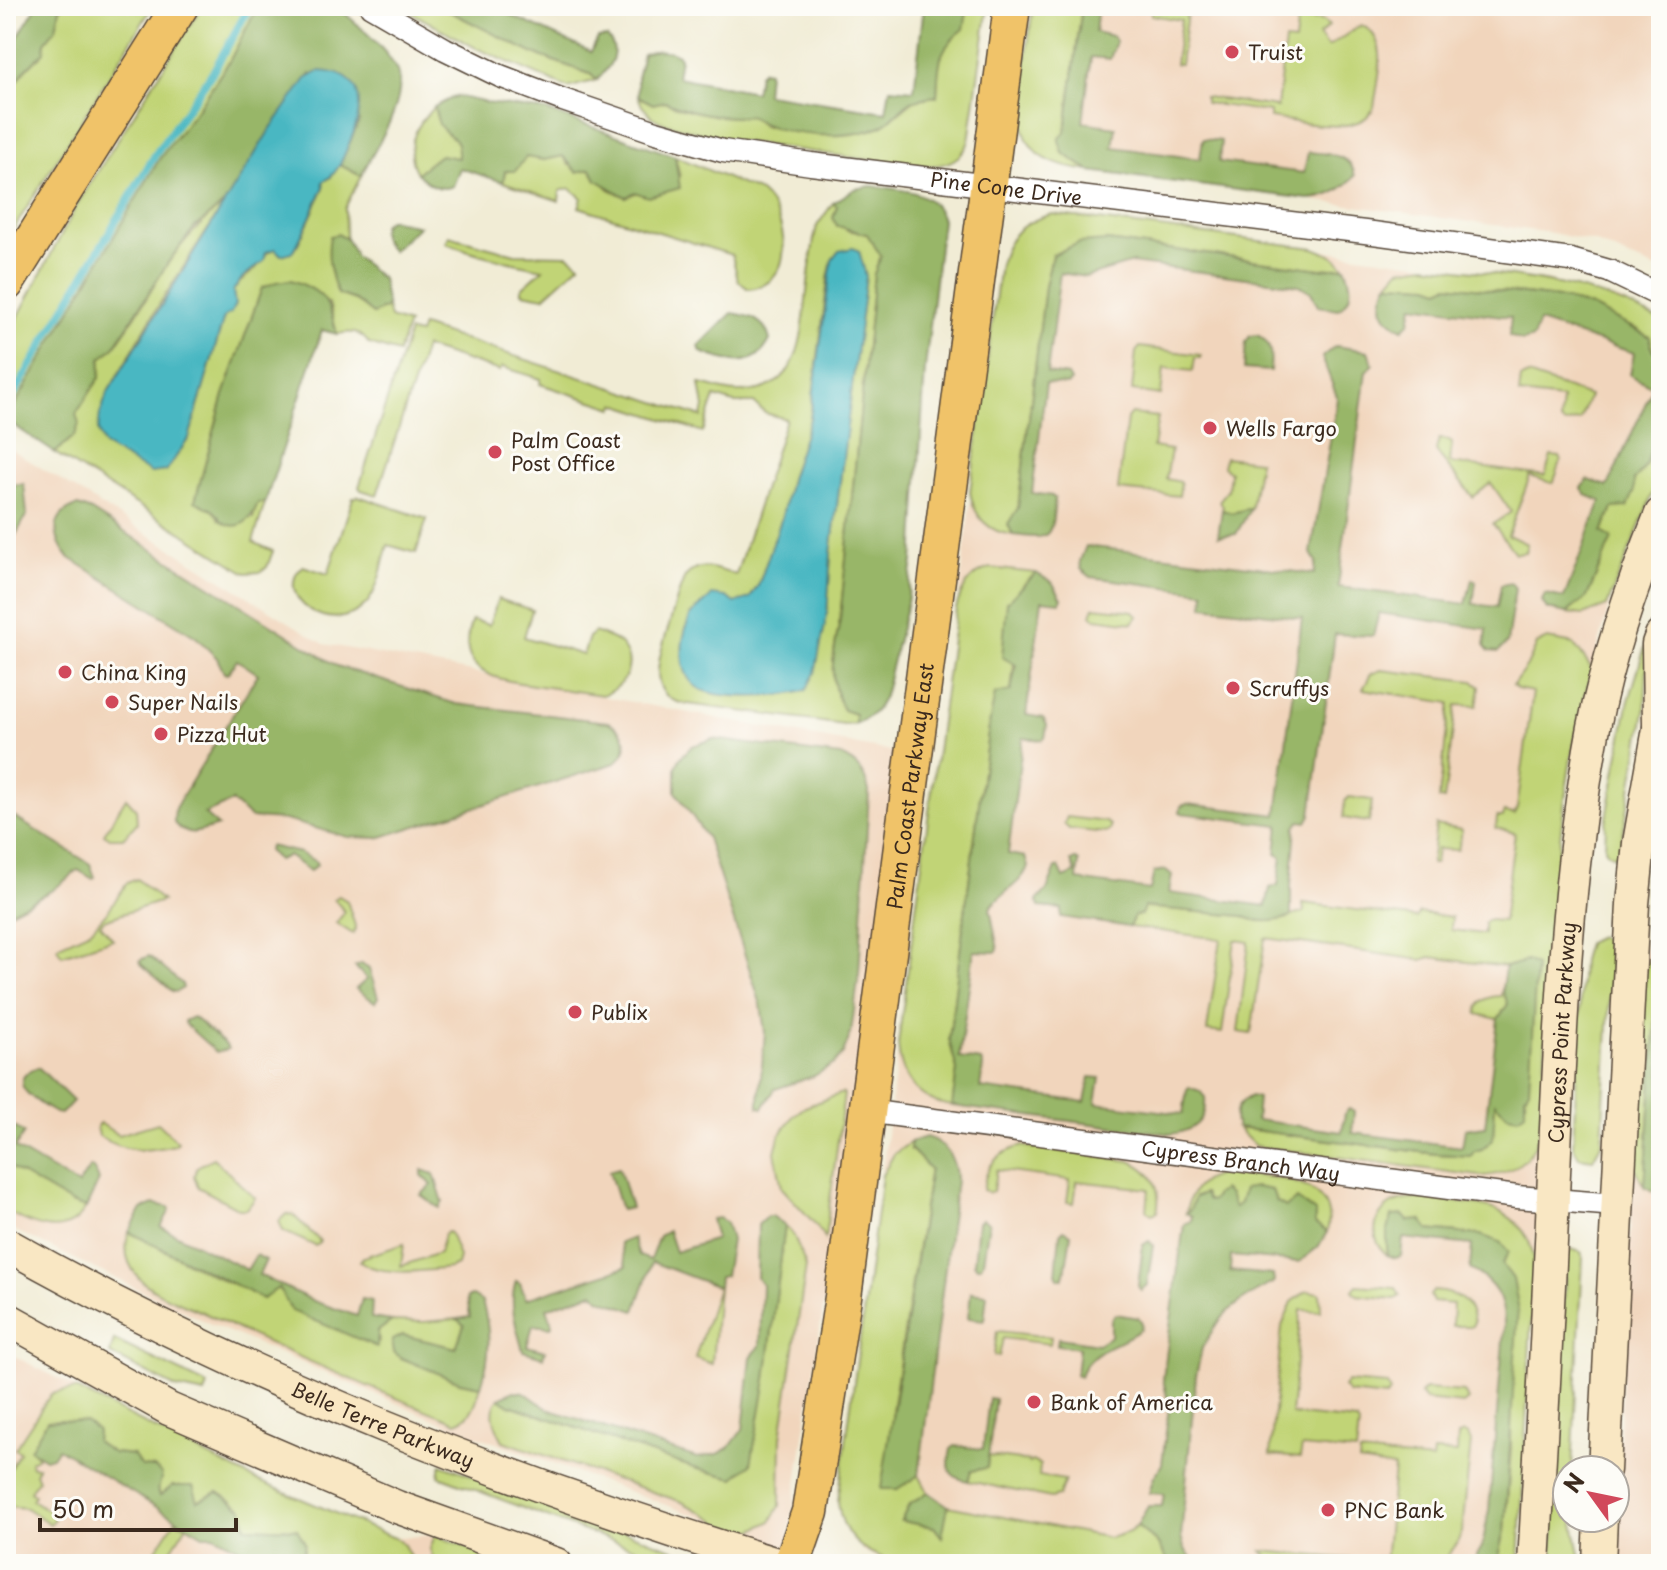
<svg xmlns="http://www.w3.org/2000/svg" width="1667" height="1570" font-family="'Playpen Sans',sans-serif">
<rect width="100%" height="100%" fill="#fdfcf7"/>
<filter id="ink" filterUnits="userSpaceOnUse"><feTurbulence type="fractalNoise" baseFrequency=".0125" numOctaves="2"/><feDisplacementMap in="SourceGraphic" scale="16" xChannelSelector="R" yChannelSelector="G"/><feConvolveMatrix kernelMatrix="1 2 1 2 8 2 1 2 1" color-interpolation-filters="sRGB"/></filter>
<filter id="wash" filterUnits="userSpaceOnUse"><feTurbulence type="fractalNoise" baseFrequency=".006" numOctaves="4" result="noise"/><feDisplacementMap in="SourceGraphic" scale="32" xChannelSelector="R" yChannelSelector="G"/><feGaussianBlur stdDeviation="1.8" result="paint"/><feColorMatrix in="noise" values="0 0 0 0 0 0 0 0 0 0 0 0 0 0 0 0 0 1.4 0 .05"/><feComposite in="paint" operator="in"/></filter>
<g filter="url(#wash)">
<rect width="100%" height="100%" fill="#f1ecd5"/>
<!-- built -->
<g fill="#f1d5bc">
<polygon points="1033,6 1661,6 1661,271 1594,242 1552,233 1056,165 1039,155 1028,142 1020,117"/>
<polygon points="1052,214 1550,281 1619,300 1661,321 1661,473 1612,596 1592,669 1571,761 1560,839 1550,944 1519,1564 903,1564 880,1559 863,1550 841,1519 838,1501 959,596 1000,264 1004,251 1017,231 1033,220"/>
<polygon points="6,446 324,644 906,754 787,1549 455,1428 211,1324 6,1226"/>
<polygon points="1661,794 1661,1564 1613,1564 1643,975"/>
<polygon points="6,1352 276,1489 395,1538 435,1535 511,1564 6,1564"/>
</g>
<!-- green -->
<g fill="#c1d476" stroke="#7e7f4a" stroke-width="2" fill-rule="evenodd">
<polygon points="65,6 153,6 6,241 6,98 25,70 44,52 45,42 56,27 60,8"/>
<polygon points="202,6 258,6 230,60 196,111 160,158 6,420 6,340 78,203"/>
<polygon points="399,6 439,6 532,53 590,74 597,80 568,88 476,48"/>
<path d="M960 6H988L969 141C959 171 923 167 897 164L717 138 661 122 652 117 642 106 638 96 653 104 665 101C684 111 727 119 749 116L763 126 886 123 914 100 937 96 939 56 967 12Z"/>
<path d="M1033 6H1082L1066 131 1059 140 1063 153 1090 171C1024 163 1016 137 1024 75 1027 52 1030 29 1033 6Z"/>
<polygon points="1151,6 1188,6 1180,64 1175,64 1181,20 1151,15"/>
<path d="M1298 17 1324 21 1329 26 1319 35 1328 47 1361 25C1392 39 1377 82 1374 107 1361 139 1297 121 1270 118V112L1205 103V97L1277 107 1285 41 1295 42Z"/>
<path d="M434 107C436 113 437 121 441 126 453 141 459 134 458 159L440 155 417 173C403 150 416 124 434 107Z"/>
<path d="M563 156 569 165 591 169 609 189 625 197 680 177 675 156 760 192C789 216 798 285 748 289L738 280 732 255 579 207 582 198 570 188 560 191 559 201 503 182 505 171H515L526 157 544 160Z"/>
<path d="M340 165 361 176 345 208 346 238 337 234 338 294 355 300 373 314 387 307 390 318 408 324 398 353 369 344C361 331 350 331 337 334L329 303 262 288 224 395 195 501 213 510 220 520 253 518 257 503H265L253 542 273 551 267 567 260 572 246 573 55 453 75 435 76 414 100 377 101 359C130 332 147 294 169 262 185 238 203 221 225 203L162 300 108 392 166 471 189 438 224 317 235 304 233 291C239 282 244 278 252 272 262 264 262 253 275 248L281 255C286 254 290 253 294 250 299 246 318 199 324 188L322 182 330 178Z"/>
<path d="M833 203 838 206 846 230 867 234 881 256 874 274 840 619C834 654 826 676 843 710L855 714V724L844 725 681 703C644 694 661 650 669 626 674 609 678 592 685 577 700 560 718 570 736 575L786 419 765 413 754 403H734L715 397 703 432 616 404 614 408 540 384 541 379 502 367 500 371 425 347 377 495 361 490 359 487 409 332 419 334 422 326 702 417 704 407 700 384C712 386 724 392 737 392 796 394 801 347 806 301 808 280 811 260 814 239L817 226ZM839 251 859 252 866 276 831 553 827 615 691 614 705 605 726 597 735 603 750 598 759 584 782 517 790 479 810 419 828 278 832 260Z"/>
<path d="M1052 214 1314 248 1334 256 1345 267 1321 269 1107 241 1052 255 1045 287 1018 508 1008 524 1013 535C987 532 974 516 970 492L1000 264C1009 233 1021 223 1052 214Z"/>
<path d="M449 236 515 254 568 255 580 264 544 297 522 293V288L543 269C510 263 478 255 446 243Z"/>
<path d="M1426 265C1513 276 1582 280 1661 321V359L1638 329 1558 298 1448 285 1440 289 1429 285 1388 283 1400 269Z"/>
<polygon points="1140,347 1201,355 1200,358 1195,358 1193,371 1164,368 1161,395 1132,391 1136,352"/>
<polygon points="1528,375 1589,396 1580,420 1565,424 1560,421 1562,399 1519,394 1521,378"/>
<polygon points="1131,414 1158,417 1153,447 1171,450 1166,479 1181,482 1179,496 1118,490 1127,419"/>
<path d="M1661 420V473L1607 606 1583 615 1567 613 1587 597 1612 539 1602 533 1613 508 1634 492V480C1655 463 1648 440 1661 420Z"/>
<polygon points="1439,439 1449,440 1452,443 1450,463 1545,476 1551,456 1559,457 1561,461 1554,481 1551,483 1530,476 1508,535 1527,544 1525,552 1515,553 1493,524 1511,512 1491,483 1473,497 1440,457 1436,450"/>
<polygon points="1225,457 1259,461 1251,508 1232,513 1222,510 1223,506 1219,501 1228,490 1230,472 1223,467"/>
<path d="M358 496 427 519 416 553 388 545C382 563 379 590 366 604 330 641 271 594 303 566L328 574 353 498Z"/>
<path d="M990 568 1036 573 1023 585 1011 691 989 725 949 1039 957 1070 952 1106C917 1101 900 1078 898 1044L956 609C961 589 969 575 990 568Z"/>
<polygon points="1661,571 1661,606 1648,649 1645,712 1620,850 1615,856 1608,853 1605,848 1606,823 1628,704 1655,612"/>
<path d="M498 599 532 610 524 637 583 655 589 637 594 632C603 636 616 638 622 646 638 666 622 690 602 695 581 692 561 689 540 686 499 680 452 675 472 620L489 625Z"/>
<polygon points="1094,607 1133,611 1138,616 1133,623 1096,618 1091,614"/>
<path d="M1547 639 1574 644 1592 669C1584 701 1575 732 1570 765 1551 882 1548 1001 1542 1119 1538 1156 1516 1175 1479 1176L1255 1146 1237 1128 1436 1154 1471 1156 1473 1151 1493 1139 1495 1103 1525 1112 1527 961 1505 967 1430 957 1422 960 1265 938 1251 1034 1238 1032 1249 942 1235 940 1222 1033 1207 1031 1221 939 1129 927 1134 916 1144 907 1243 916C1263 926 1284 919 1304 912L1303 903 1417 918 1419 913 1452 917 1451 930 1484 934V923L1487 920 1503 921 1515 833 1496 828 1497 817H1503L1504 812 1514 814 1517 808 1533 692 1517 689 1513 685 1527 666 1537 644Z"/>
<polygon points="1381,670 1473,681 1480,687 1477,706 1456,705 1444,800 1439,799 1450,703 1363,689 1371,674"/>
<polygon points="1349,797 1372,800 1369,822 1343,818 1345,801"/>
<polygon points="126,798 136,809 137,823 123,838 110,838 104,834"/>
<polygon points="1067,817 1106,822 1110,825 1110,830 1106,833 1069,829 1064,824"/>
<polygon points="1436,825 1462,830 1458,850 1437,849 1435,864 1431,864"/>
<polygon points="137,879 162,901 104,920 100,924 113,939 62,955 57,948 59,945 90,931 108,911 127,883"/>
<polygon points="339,896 347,901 356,929 353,934 336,923 345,912 334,899"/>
<polygon points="1599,937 1606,941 1611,968 1602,1142 1593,1159 1579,1157 1573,1146 1582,960 1587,943"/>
<polygon points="1660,944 1647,1156 1645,1186 1637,1172 1634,1158 1643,975 1648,961"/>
<path d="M1502 989 1508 1004 1498 1019 1477 1014C1478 1000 1489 996 1501 996Z"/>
<polygon points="842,1093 844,1094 825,1239 816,1225 782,1188 775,1152 779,1137 793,1116 805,1107"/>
<path d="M100 1123 118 1135 158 1123 178 1142 175 1145C145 1152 126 1153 99 1136L97 1127Z"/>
<path d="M911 1142 910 1149 930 1168 892 1410 897 1489 919 1475 928 1492 909 1505 901 1521 934 1527 941 1536 948 1506 1110 1538 1129 1532 1137 1526 1157 1543 1170 1564H903C867 1555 842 1542 838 1501L882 1175 894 1154Z"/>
<path d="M1022 1146 1131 1161C1153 1171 1162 1188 1157 1212L1152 1214 1147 1211 1149 1189 1077 1181 1074 1203 1067 1202 1070 1180 996 1170 993 1191 989 1193 983 1190C986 1164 997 1153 1022 1146Z"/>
<polygon points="213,1158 255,1198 247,1209 239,1209 198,1187 194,1176 197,1167"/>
<path d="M6 1165 71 1203 86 1208C67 1241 33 1226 6 1211Z"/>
<path d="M1223 1174C1260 1175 1341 1176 1327 1232L1276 1201 1272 1190 1233 1208 1229 1195 1216 1194 1214 1200 1208 1201 1204 1194 1196 1197 1190 1210 1186 1213C1189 1191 1201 1178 1223 1174Z"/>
<path d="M1421 1198C1470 1205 1523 1199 1534 1259L1519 1564H1497L1505 1531 1511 1448 1513 1279 1502 1264 1500 1242 1480 1235 1428 1230 1387 1234V1255C1371 1241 1371 1218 1390 1205 1399 1199 1411 1199 1421 1198Z"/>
<polygon points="286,1214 293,1215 320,1241 319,1244 315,1246 283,1231 279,1221"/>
<path d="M785 1225 794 1236 806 1266 781 1437 780 1506 771 1521 754 1530 737 1531 722 1526 713 1518 682 1502 503 1441C495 1426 488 1412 499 1398L510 1405 694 1468 734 1478 766 1379Z"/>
<path d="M129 1232 228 1283 277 1288 379 1342 378 1331 392 1321 424 1322 457 1319 464 1325 456 1348 402 1335 394 1352 401 1358 460 1382 481 1386C476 1402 474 1416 456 1422 370 1388 285 1352 202 1312 182 1303 153 1294 138 1277 126 1263 123 1249 129 1232Z"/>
<path d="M448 1232 450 1233 459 1257 457 1265 450 1268C425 1271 380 1277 360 1261L363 1257 404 1244 401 1266 439 1253 444 1234Z"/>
<polygon points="1571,1249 1581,1252 1583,1257 1572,1470 1567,1470 1567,1518 1573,1518 1582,1564 1552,1564 1566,1258"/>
<polygon points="1357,1285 1396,1288 1400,1296 1395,1299 1357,1295 1353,1290"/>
<polygon points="718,1287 712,1364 695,1358"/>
<polygon points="1307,1291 1320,1293 1321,1311 1301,1310 1291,1414 1356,1421 1359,1425 1356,1452 1302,1447 1300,1458 1270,1455 1282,1326 1292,1302"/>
<path d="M1434 1291C1456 1293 1470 1299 1474 1322L1472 1326H1452L1453 1304 1433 1302 1430 1295Z"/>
<polygon points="997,1331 1051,1337 1050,1344 1003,1338 999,1356 994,1356"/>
<polygon points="114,1340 208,1385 205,1394 176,1388 110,1354"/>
<polygon points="1347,1382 1387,1385 1390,1393 1386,1397 1348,1393 1343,1387"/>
<polygon points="76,1389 254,1479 395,1538 404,1545 414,1564 344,1564 344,1558 323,1561 321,1564 302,1562 297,1529 246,1527 243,1509 218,1492 198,1502 160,1496 154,1468 141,1467 133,1455 113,1453 96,1442 97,1430 30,1449 38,1457 30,1462 31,1466 38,1467 35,1473 38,1480 30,1491 35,1495 32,1500 54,1514 55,1517 50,1524 26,1508 6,1506 6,1475 20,1452 15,1449 51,1394"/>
<polygon points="1425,1389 1464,1392 1468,1400 1463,1404 1425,1400 1420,1394"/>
<polygon points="1463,1433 1468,1435 1471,1442 1462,1532 1456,1545 1441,1564 1279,1564 1270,1560 1262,1551 1385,1562 1394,1468 1359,1462 1360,1453 1432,1460 1433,1452 1457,1453 1458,1436"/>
<polygon points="988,1456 1028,1461 1029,1463 1032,1461 1040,1465 1039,1476 1065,1480 1059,1496 1051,1498 968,1481 971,1471 987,1468"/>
<polygon points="441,1464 675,1550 676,1554 693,1560 693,1564 649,1553 576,1528 439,1476"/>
<polygon points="175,1521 187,1525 162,1564 147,1564"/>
<polygon points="435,1535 511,1564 435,1564 430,1549"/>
</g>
<!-- forest -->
<g fill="#98b667" stroke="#6a7042" stroke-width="2">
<polygon points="37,6 65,6 60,8 56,28 45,42 44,52 25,70 6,98 6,56"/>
<path d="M258 6H337C355 23 387 48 397 71 409 101 374 149 361 176L340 165 359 121 311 74 271 128 225 203 194 228 169 261 115 346 101 359 100 377 76 414 79 424 75 435 55 453 6 420 160 158 196 111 230 60Z"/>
<path d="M439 6H491L591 52 598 38 607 37C622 52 609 68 597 80L590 74 532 53Z"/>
<path d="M924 6H960L967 12 964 29C936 50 939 64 937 96 929 97 919 98 912 101 901 107 894 119 883 125 849 142 780 137 749 116 726 120 686 111 665 101L653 104 638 96 637 78 643 54C653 49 673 49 680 57L677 77 755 92 759 74 763 70 768 71 766 94 886 112 890 88 914 90Z"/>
<path d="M1082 6H1098L1095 32 1112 36 1116 41 1110 59 1091 57 1083 122 1116 127 1113 147 1200 159 1203 139 1221 141 1219 162 1304 173 1308 152C1327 154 1351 153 1355 176 1341 191 1328 198 1308 199L1090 171 1063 153 1059 140 1066 130Z"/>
<path d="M456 96 487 103 547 111 675 156 680 188 648 197 635 192 626 197 597 180 591 169 577 172 563 156 544 160 526 157 515 171H505L503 182 460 168 453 186C439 192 427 183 417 173L440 155 458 158C459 134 452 141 440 126 437 121 436 112 434 107Z"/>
<path d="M871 186C898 190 933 188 942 220L925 369 913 561 907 603 884 696C877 712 871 717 855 724V714L843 710C826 676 834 654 840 619L874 274 881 256 867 234 837 226 833 218 837 206 833 203 855 189Z"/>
<path d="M390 219 419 226 392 251C385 243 378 236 383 224Z"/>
<path d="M337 234 346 238 356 257 382 279 387 307 373 314 355 300 338 294C330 275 326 257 330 236Z"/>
<path d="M1107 241 1321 269 1345 267C1352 283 1355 300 1338 309L1318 306 1311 292 1299 285 1132 263 1086 277 1060 273 1047 373 1068 376 1071 381 1067 385 1046 383 1032 493 1052 496 1055 499C1051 538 1052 540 1013 535L1008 524 1018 508 1045 287 1052 255 1079 243Z"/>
<path d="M291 280C325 291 328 301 337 334L322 330 265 503H258C252 518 240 534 222 521 219 518 217 513 214 511 209 507 200 504 195 501L224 395 262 288 276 282Z"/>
<path d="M1388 283 1429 285 1440 289 1448 285 1558 298 1590 306 1650 337 1652 349 1661 359V420C1648 440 1654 463 1634 480V492L1628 507 1613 508 1602 532 1612 538 1587 597 1567 613 1547 609 1542 601 1545 594 1564 598 1601 501 1586 495 1582 488 1588 480 1608 486 1653 387 1630 375 1634 353 1539 322 1533 338 1523 341 1509 336 1511 317 1413 305 1410 322 1403 329C1381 317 1377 307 1388 283Z"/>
<path d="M732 313C751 316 765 320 770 340 755 371 727 362 701 352L699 346Z"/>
<path d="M1257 335C1273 343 1271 356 1270 371L1244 369 1246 342 1250 336Z"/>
<path d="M1335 346 1368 351 1373 365 1366 371 1338 587 1466 604 1472 579 1476 581 1473 604 1497 607 1501 585 1511 583 1515 588 1507 643 1498 652 1489 651 1485 646 1487 629 1379 613 1373 636 1335 634 1311 815 1307 822 1300 821 1296 827 1291 885V917C1275 922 1258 924 1243 916L1144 907 1141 915 1134 916 1129 927 1061 917 1062 909 1039 907 1037 901 1047 890 1056 868 1059 867 1064 878 1076 873 1071 861 1075 859 1079 862 1077 880 1150 890 1154 872 1166 870 1172 875 1169 893 1266 906 1270 888 1278 885 1282 857 1276 854 1279 825 1180 813 1181 806 1187 804 1277 815 1302 618 1204 606 1205 592 1091 577 1081 569 1080 561 1086 546 1314 574 1316 562 1311 553 1336 406 1337 397 1322 357Z"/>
<polygon points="24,484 27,515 6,552 6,485"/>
<path d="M78 506 91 511 337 666 456 704 608 722C627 732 633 748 615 763L378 838 348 837 285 820 251 818 232 802 204 814 218 826C201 831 187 839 174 823L175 808 258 674 237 660 227 674 224 673 217 658 196 637 68 557C52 537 50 514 78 506Z"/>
<polygon points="1251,508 1236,534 1218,536 1222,510 1232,513"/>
<path d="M1036 573 1052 582 1062 598 1060 602 1042 600 1026 715 1043 718 1047 725 1045 738 1042 740 1023 738 1008 854 1025 857 1028 867C1020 886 1001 892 990 908L998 950 995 952 974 951 959 1058 981 1061 983 1066 980 1088 1085 1102 1090 1077 1100 1078 1096 1103 1183 1114 1187 1090 1189 1087 1200 1091 1205 1098C1207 1122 1193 1131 1171 1134L952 1106 957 1070 949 1039 989 725 995 694 1011 691 1016 665 1002 657 1007 602Z"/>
<path d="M713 739 841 756C858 764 865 773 869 791L859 974 851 1033 843 1054 834 1064 814 1076 775 1089 763 1108 759 1107V1100L765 1032 761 1005 707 838 676 792V767L680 758 692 746Z"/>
<polygon points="6,812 90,864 95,877 93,879 78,870 53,890 6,914"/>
<polygon points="269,846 300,853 316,862 317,865 310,871 288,856 278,860 268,851"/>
<polygon points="1661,944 1661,1118 1658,1170 1661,1170 1660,1195 1645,1186"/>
<polygon points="149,956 182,984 183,988 176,992 172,991 141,964 140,960"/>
<path d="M1527 961 1536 966 1529 1089 1525 1095V1112L1518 1117 1508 1115 1495 1103 1493 1139 1482 1149 1474 1151 1471 1156 1436 1154 1237 1128C1232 1113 1237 1103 1251 1096L1258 1098 1256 1120 1342 1132 1345 1113 1349 1109 1354 1112 1352 1133 1462 1147 1465 1129 1485 1126 1498 1019 1508 1004 1502 989 1505 967Z"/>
<polygon points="361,964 369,969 378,997 375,1002 356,989 367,979 355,967"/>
<polygon points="193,1017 226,1045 228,1049 216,1052 186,1025 184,1021"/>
<path d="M38 1067 73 1101 61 1114 55 1113C39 1103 0 1082 38 1067Z"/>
<polygon points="15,1127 24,1133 15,1148 78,1185 90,1167 93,1168 99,1180 86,1208 71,1203 6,1165 6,1142"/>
<path d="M926 1137C946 1143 956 1160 956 1180L919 1475 897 1489H881L930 1169 910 1148 911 1142Z"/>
<polygon points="619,1168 631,1208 621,1210 609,1171"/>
<polygon points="422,1170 434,1174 443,1202 439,1208 421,1195 432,1185 422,1175"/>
<polygon points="1256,1187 1272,1190 1276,1201 1286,1207 1297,1199 1315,1212 1315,1224 1327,1232 1318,1247 1299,1262 1231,1256 1230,1271 1273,1275 1274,1282 1247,1297 1227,1312 1214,1328 1202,1348 1196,1376 1181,1536 1184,1548 1195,1564 1170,1564 1157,1543 1137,1526 1148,1506 1162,1506 1164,1494 1149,1493 1153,1479 1162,1464 1169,1406 1163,1379 1184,1224 1191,1221 1192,1216 1186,1213 1190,1210 1195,1197 1204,1194 1208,1201 1213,1200 1216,1194 1223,1190 1229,1195 1234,1208 1240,1203 1244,1189"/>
<polygon points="154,1204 169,1207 170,1210 161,1227 247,1270 256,1255 266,1260 259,1275 316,1302 357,1316 362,1299 372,1301 371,1318 392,1321 378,1331 377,1347 292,1311 278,1288 263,1299 129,1232 142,1209"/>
<path d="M1403 1215 1408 1221 1421 1220 1428 1230 1480 1235 1500 1242 1509 1252 1502 1264 1513 1279 1518 1305 1505 1531 1497 1564H1472L1482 1547 1489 1510 1504 1329C1505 1300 1496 1283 1470 1269L1472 1245 1403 1238 1401 1256 1396 1258 1387 1255V1234L1392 1216Z"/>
<polygon points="767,1216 772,1216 785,1225 766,1379 751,1464 734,1478 694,1468 510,1405 499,1398 514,1391 524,1392 548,1409 697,1458 718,1454 729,1448 743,1429 751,1357 760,1346 762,1285 757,1278 758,1225"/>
<path d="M719 1218 726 1223 731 1240 725 1276 719 1277 718 1287 652 1262 635 1311 600 1299 594 1292 547 1308 552 1324 551 1327 533 1325 527 1346 545 1351 543 1357 523 1351C517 1329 508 1304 516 1281L520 1283 526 1299 626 1267 620 1243 633 1238 639 1256 650 1260 659 1236 668 1231 675 1252 716 1239 711 1219Z"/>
<polygon points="982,1219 989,1223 983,1262 981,1266 977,1267 974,1263 978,1222"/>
<polygon points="1064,1230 1071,1234 1065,1274 1063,1278 1059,1279 1056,1274 1060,1234"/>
<polygon points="1149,1241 1153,1245 1147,1285 1141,1290 1138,1286 1143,1245"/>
<polygon points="971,1292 987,1294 984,1320 968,1318"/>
<path d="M473 1296 482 1302C491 1329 490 1359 481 1386L460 1382 401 1358 394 1352 392 1340 402 1335 456 1348 464 1325 457 1319 470 1317 467 1297Z"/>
<path d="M1115 1314 1139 1318 1142 1323 1141 1329C1121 1345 1089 1348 1080 1376L1076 1375 1079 1348 1057 1345 1058 1338 1098 1344 1111 1336V1320Z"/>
<path d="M989 1398 995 1399 987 1468 971 1471 968 1481C947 1477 947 1468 951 1449L955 1446 983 1449Z"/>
<polygon points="62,1420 85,1422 97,1430 96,1442 113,1453 133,1455 142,1467 154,1468 162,1474 158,1490 160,1496 172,1486 193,1486 198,1501 218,1492 243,1509 246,1527 297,1529 305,1543 302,1562 305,1564 270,1564 214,1535 203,1535 58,1448 52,1457 45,1459 30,1449 47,1421"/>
<polygon points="928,1492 948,1506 942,1537 934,1527 901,1521 909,1505"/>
</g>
<!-- water -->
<g fill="#48b7c2" stroke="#427070" stroke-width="2">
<path d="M320 71C370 73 363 113 348 146 342 160 337 175 323 182L324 187C318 198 298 247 293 251 290 253 284 254 281 255L275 249 266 252 264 261 243 277 233 291 235 304 231 313 224 317 189 438 166 471 151 473 104 446 98 431 100 414 108 392 271 128 306 79Z"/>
<path d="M853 248 859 251 866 276 831 553 827 615 815 673 806 690C784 698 730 699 707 692 676 683 679 640 690 617 694 609 706 603 712 595L726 597 735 603 750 598 759 584 782 517 790 479 810 419 832 260 839 251Z"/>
</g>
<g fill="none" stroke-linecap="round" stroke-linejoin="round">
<!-- stream -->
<polyline stroke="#48b7c2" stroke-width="8" points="11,399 155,155 214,70 250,6"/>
</g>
</g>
<g filter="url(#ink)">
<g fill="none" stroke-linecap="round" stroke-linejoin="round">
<!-- street casing -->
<g stroke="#564739" stroke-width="25">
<g id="street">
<path id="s1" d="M371 6 445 49 500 76 563 100 656 132 723 151 811 164 1373 233 1571 260 1609 271 1661 296"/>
<path id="s2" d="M866 1111 1517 1197 1616 1205"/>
</g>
</g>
<!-- secondary casing -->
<g stroke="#564739" stroke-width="35">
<g id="secondary">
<polyline points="1659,726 1658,644 1661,636"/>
<path id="s3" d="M6 1244C250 1382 510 1483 777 1564"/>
<polyline points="6,1318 169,1409 397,1507 556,1564"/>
<polyline points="1604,1470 1633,904 1639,843 1661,717"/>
<path id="s4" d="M1534 1564C1541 1441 1548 1319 1553 1196 1560 1039 1565 882 1594 727 1608 654 1633 583 1661 514"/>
<polyline points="1599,1564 1601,1518"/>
</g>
</g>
<!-- primary casing -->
<g stroke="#564739" stroke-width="39">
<g id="primary">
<polyline points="6,283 180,6"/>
<path id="s5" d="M792 1564 810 1512 843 1297 1012 6"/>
</g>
</g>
<!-- street -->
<use href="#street" stroke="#fff" stroke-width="22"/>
<!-- secondary -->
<use href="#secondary" stroke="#f9e7c3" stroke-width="32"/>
<!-- primary -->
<use href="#primary" stroke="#f0c369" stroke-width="36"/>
</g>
</g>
<!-- markers -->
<g fill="#d1495b" stroke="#fdfcf7" stroke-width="3">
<circle cx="1232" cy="52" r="8"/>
<circle cx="1210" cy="428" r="8"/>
<circle cx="495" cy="452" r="8"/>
<circle cx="65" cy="672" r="8"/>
<circle cx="1233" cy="688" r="8"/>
<circle cx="112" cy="702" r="8"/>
<circle cx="161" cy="734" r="8"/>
<circle cx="575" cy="1012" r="8"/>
<circle cx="1034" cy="1402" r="8"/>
<circle cx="1328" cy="1510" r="8"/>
</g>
<g text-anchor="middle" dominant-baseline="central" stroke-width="6" stroke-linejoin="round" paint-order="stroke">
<!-- poi labels -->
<g font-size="20" fill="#3b2a1e" stroke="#fdfcf7" text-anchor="start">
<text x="1248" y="52">Truist</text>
<text x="1226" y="428">Wells Fargo</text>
<text x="511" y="440">Palm Coast<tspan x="511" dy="23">Post Office</tspan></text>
<text x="81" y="672">China King</text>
<text x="1249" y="688">Scruffys</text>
<text x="128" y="702">Super Nails</text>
<text x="177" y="734">Pizza Hut</text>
<text x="591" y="1012">Publix</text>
<text x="1050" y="1402">Bank of America</text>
<text x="1344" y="1510">PNC Bank</text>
</g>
<!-- street labels -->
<g font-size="20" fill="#3b2a1e" stroke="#fdfcf7">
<text stroke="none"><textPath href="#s1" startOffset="668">Pine Cone Drive</textPath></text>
<text stroke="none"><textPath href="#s5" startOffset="788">Palm Coast Parkway East</textPath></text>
<text stroke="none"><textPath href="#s4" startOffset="532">Cypress Point Parkway</textPath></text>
<text stroke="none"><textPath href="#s2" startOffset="378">Cypress Branch Way</textPath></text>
<text stroke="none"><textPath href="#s3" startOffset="418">Belle Terre Parkway</textPath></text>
</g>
</g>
<!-- margin -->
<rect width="1667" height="1570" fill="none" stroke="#fdfcf7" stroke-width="32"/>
<!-- north arrow -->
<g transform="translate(1591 1494) rotate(303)"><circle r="38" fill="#fdfcf7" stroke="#afa8a0" stroke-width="2"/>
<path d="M0-6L14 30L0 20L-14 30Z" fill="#d1495b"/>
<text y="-12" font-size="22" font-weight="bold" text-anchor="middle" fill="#3b2a1e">N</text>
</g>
<!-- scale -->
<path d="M40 1518v12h196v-12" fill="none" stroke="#3b2a1e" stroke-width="4"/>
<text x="52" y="1518" font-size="24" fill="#3b2a1e" stroke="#fdfcf7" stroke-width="6" paint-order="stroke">50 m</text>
</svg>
